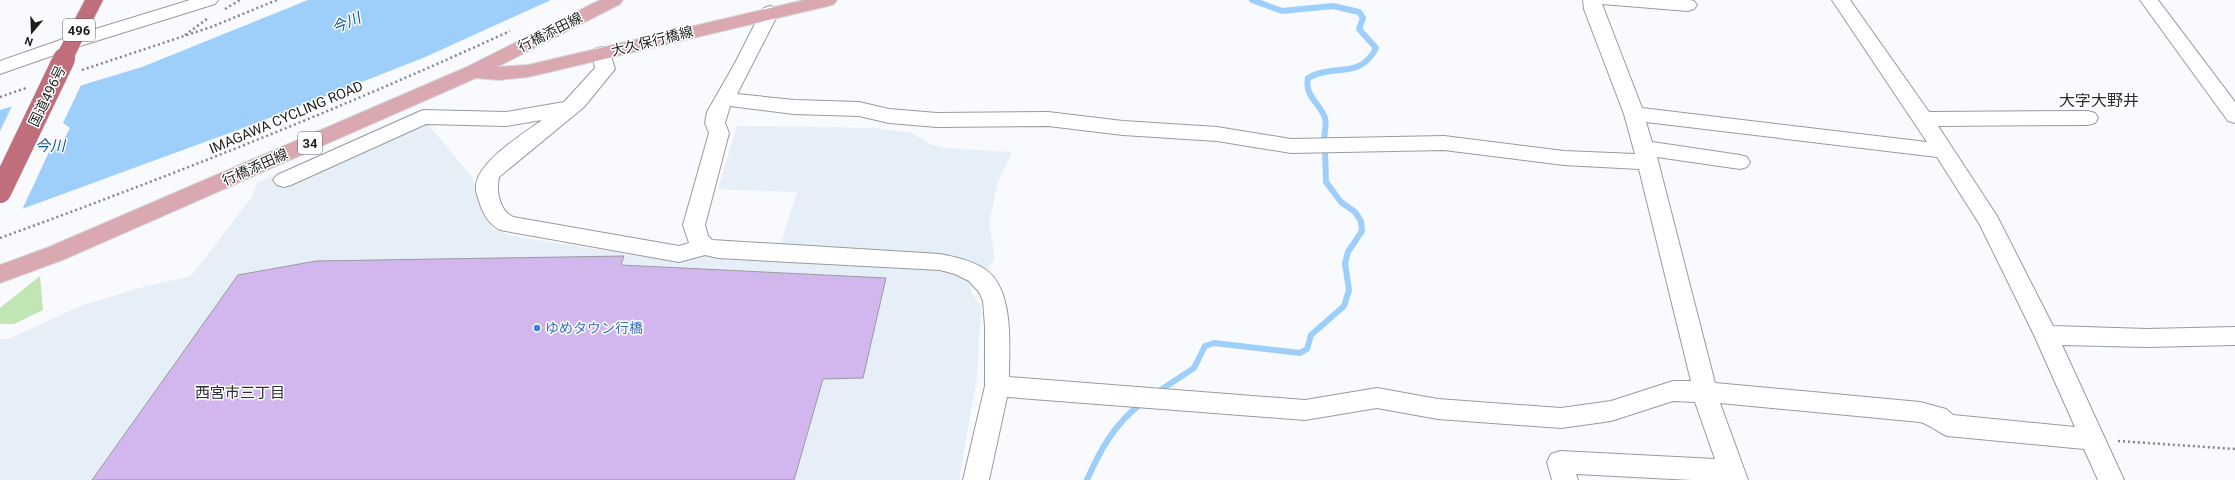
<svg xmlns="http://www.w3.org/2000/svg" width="2235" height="480" font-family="Roboto,'Noto Sans JP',sans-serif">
<rect width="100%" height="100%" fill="#f8fafe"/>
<!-- built -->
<polygon fill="#e6eef7" points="417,111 472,177 483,216 493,229 511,236 667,260 780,246 797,192 718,189 737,126 875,128 912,133 929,144 944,148 1012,152 998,182 989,223 995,259 970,290 981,307 977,377 959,480 0,480 0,339 8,339 83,305 143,287 191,276 252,197 257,183"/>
<!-- green -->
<polygon fill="#c1e5b3" points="40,276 43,310 14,324 0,324 0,308"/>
<!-- water -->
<polygon fill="#9ecefa" points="308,0 551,0 423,58 257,123 0,217 0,110 142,67"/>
<!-- pier -->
<polygon fill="#f8fafe" points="82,83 63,123 70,128 62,143 49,152 22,210 0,219 0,131 13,104"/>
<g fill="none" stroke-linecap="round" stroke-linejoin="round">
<!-- stream -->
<g stroke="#9ecefa" stroke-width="6">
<path d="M1252 0 1282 11 1333 6 1359 12 1363 18 1359 29 1376 48C1360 80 1334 63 1308 78 1304 96 1320 103 1325 118 1327 125 1324 134 1324 141"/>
<polyline points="1156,393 1194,368 1205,346 1214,343 1300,353 1307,349 1311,335 1344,306 1349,290 1345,263 1348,252 1362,231 1361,221 1355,212 1341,202 1326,182 1325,151"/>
<path d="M1087 480C1100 450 1115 423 1142 403"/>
</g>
</g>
<!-- building -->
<polygon fill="#d1b7ee" stroke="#9c9a9e" points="624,256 621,265 886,278 863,378 823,379 794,480 92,480 238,275 316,261"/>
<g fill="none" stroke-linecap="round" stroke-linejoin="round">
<!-- minor casing -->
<g stroke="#989b9e" stroke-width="2">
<g id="minor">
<polygon points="190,0 218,0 215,4 80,46 0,74 0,61 66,38"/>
<path d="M1583 0H1690L1694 1 1697 5 1694 9 1688 11 1602 4 1642 108 1927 142 1832 0H1850L1929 112 2088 111 2095 113 2098 118 2095 123 2088 125 1938 126 1997 216 2053 326 2147 329 2235 327V345L2147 347 2062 345 2124 480H2098L2084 449 1947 436C1937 432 1931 425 1920 422L1720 403 1748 480H1692L1576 474 1578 480H1552L1547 462 1551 454 1560 451 1715 459 1695 402 1673 401 1611 421 1561 428 1438 419 1377 408 1305 420 1007 397 989 480H963L985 386V326L983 301 979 292 969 281 955 274 940 270 718 258 705 255 679 262 500 230C489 224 484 216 480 204 479 199 475 192 476 186 477 162 523 134 542 120L506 126 426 124 291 185 284 187 277 185 273 180 277 175 423 110 506 112 564 102 595 68 592 53 595 49 602 47 609 49 615 69 584 107 499 177C496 191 499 210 513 217L679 246 689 243 683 225 709 133 705 123 707 112 735 63 761 12 764 8 770 6 776 8 779 12 737 94 794 100 859 102 889 109 937 113 1048 112 1123 121 1217 127 1291 139 1444 136 1564 151 1635 154 1624 114 1584 9ZM730 106 794 114 859 116 889 123 937 127 1048 126 1123 135 1217 141 1291 153 1444 150 1564 165 1639 169 1691 381H1673L1611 401 1561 408 1438 399 1377 388 1305 400 1009 377C1009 345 1015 287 983 268 970 260 955 257 940 254L712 240 708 236 705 225 729 133 725 123ZM1646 122 1937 157 1980 225 2034 335 2075 427 1953 415 1946 409 1920 402 1715 383 1657 157 1740 169 1747 167 1750 162 1747 157 1740 155 1652 142Z"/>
<polygon points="2140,0 2158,0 2235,102 2235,123 2228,121"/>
</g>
</g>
<!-- major casing -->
<g stroke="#d6d7d7" stroke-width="2">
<polygon id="major" points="600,0 623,0 620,4 497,67 528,65 804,0 837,0 834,4 828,6 528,77 499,80 476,78 65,259 0,283 0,265 49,247 467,67"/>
</g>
<!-- highway casing -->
<g stroke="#d6d7d7" stroke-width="2">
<polygon id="highway" points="85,0 103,0 71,63 64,65 57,63 54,59"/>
</g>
<!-- path -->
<g stroke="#848588" stroke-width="2.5" stroke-dasharray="2 3" stroke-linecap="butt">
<polyline points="225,9 240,0"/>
<polyline points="185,35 207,19"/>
<polyline points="82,70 211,27 277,0"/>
<polyline points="0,97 26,88"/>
<path d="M0 238C173 175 343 108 510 31"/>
<polyline points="2118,441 2235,449"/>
</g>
<!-- minor -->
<use href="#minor" fill="#fff" fill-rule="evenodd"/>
<!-- major -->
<use href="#major" fill="#d9a8b0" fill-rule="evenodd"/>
<!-- highway -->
<use href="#highway" fill="#c06e7c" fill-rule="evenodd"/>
<!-- highway-bridge casing -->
<g stroke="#d6d7d7" stroke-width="23" stroke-linecap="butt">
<polyline id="highway-bridge" points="0,192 64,59"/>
</g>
<!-- highway-bridge -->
<use href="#highway-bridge" stroke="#c06e7c" stroke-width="22"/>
</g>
<!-- markers -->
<circle fill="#3f7fe0" stroke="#fff" stroke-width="1.5" cx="537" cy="328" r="4"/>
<g text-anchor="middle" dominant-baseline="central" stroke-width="3" stroke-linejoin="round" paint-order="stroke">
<!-- shield labels -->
<g fill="#fff" stroke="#626263" stroke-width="1">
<rect x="63" y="19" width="32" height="22" rx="3"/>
<rect x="298" y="132" width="24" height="22" rx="3"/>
</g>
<g font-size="13" font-weight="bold" fill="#1e1f20">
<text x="79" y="30">496</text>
<text x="310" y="143">34</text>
</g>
<!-- street labels -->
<g font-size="14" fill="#1e1f20" stroke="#fff">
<text transform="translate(550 32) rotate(-27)">行橋添田線</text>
<text transform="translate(652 41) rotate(-14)">大久保行橋線</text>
<text transform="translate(47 96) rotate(-64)">国道496号</text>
<text transform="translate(286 117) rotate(-23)">IMAGAWA CYCLING ROAD</text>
<text transform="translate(255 167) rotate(-24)">行橋添田線</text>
</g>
<!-- shop labels -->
<g font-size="14" fill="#366cbe" stroke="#fff" text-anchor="start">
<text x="545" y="328">ゆめタウン行橋</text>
</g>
<!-- water labels -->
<g font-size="15" font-style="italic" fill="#0d588d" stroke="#fff">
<text transform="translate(346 23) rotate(-23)">今川</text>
<text x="50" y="146">今川</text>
</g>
<!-- neighbourhood labels -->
<g font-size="15" fill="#2b2d30" stroke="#fff">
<text x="240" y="393">西宮市三丁目</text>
</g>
<!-- quarter labels -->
<g font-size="16" fill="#2b2d30" stroke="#fff">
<text x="2099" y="100">大字大野井</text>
</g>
</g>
<!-- north arrow -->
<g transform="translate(32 32) rotate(199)" stroke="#ffffff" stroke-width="3" paint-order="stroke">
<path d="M0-3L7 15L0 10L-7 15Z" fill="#1e1f20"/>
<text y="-6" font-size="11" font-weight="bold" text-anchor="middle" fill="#1e1f20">N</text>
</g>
</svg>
